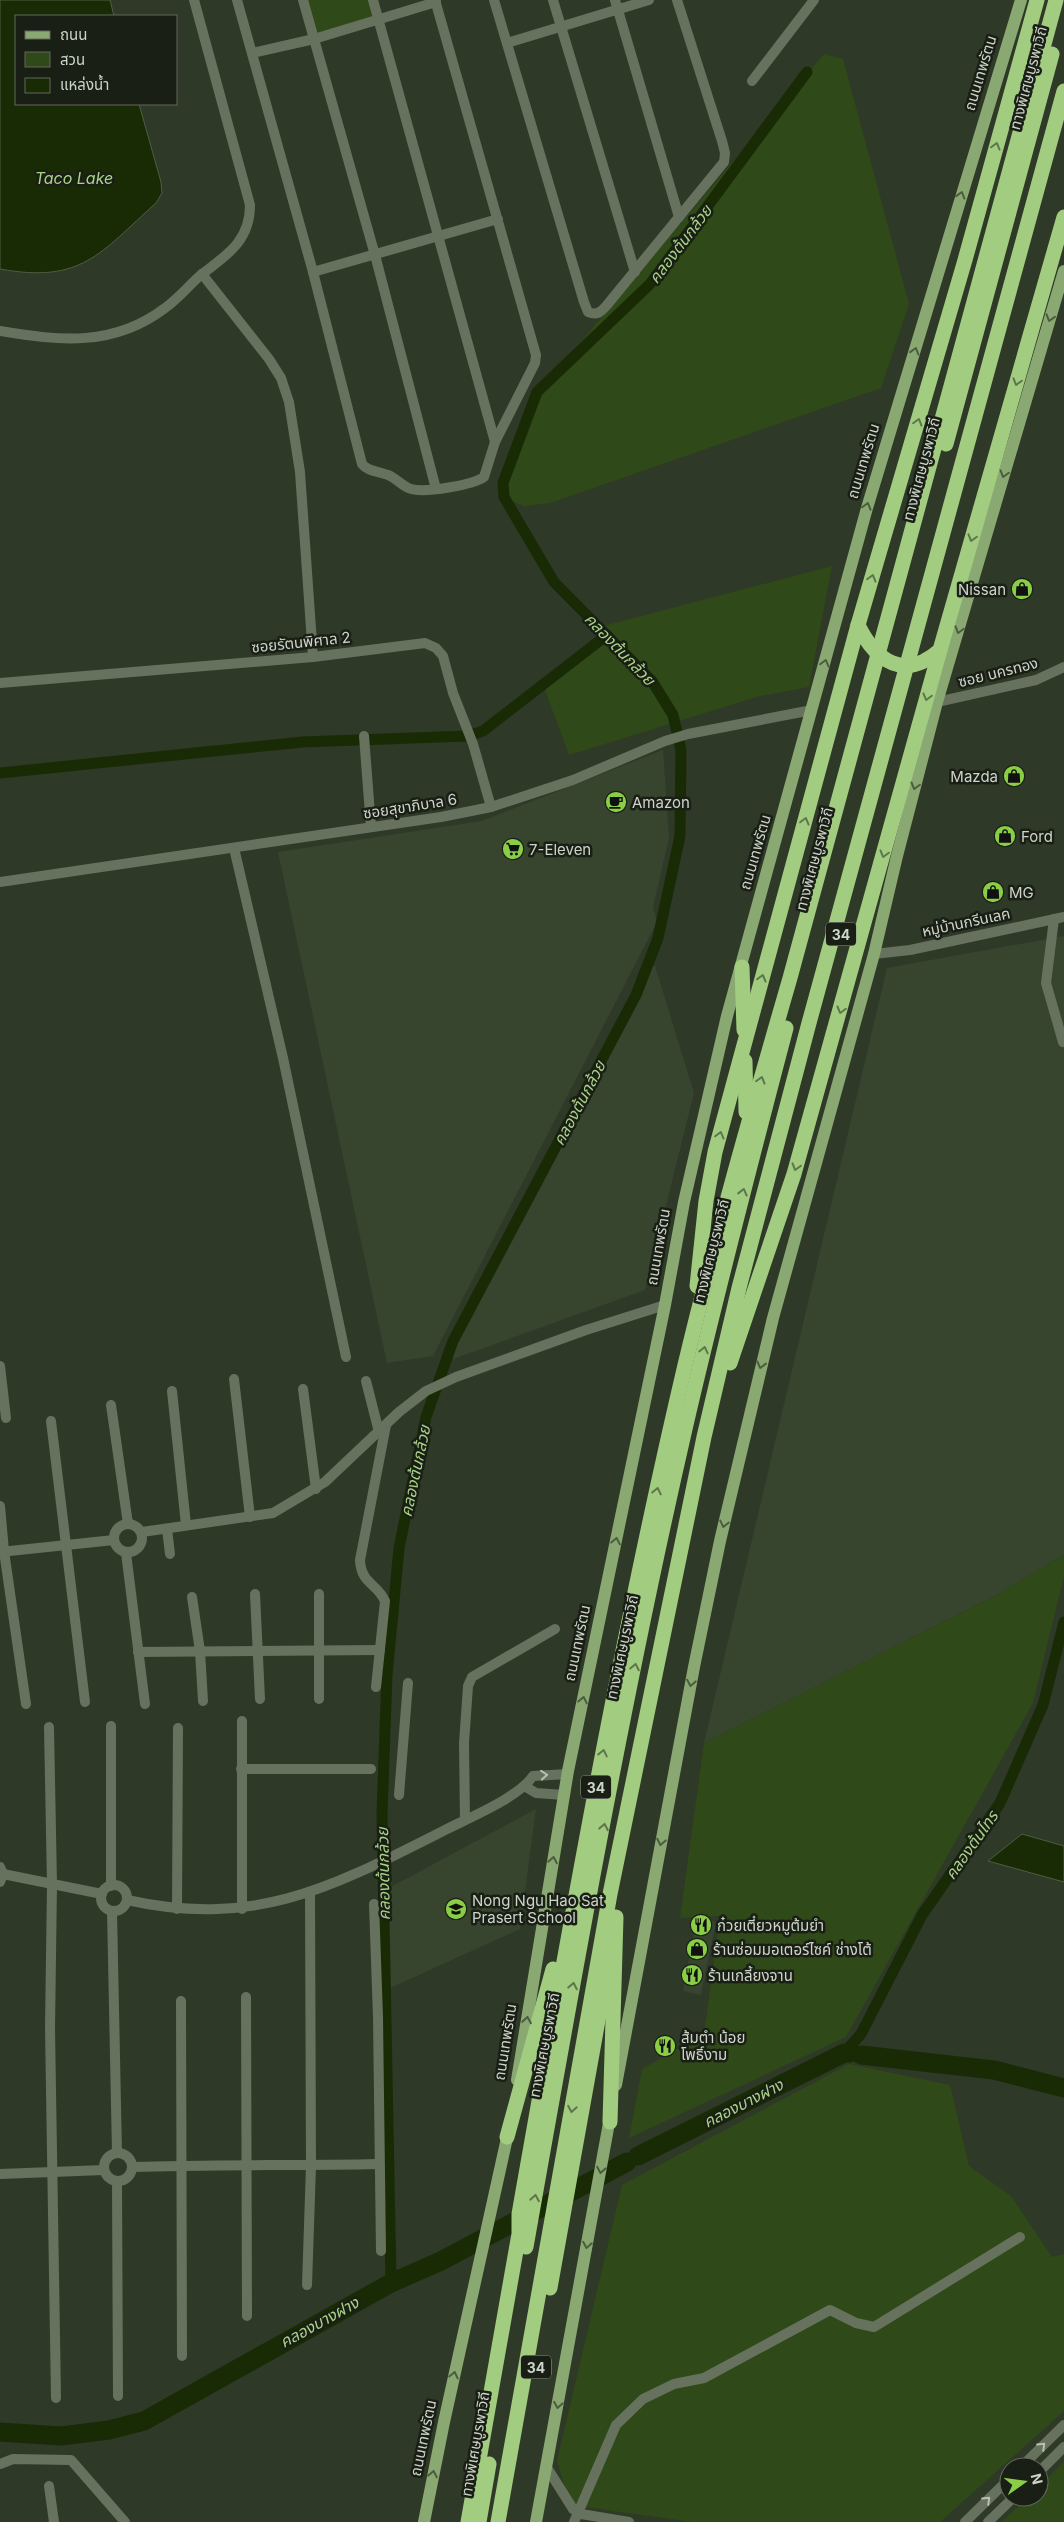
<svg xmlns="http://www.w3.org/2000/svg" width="1064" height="2522" font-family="Inter,'Noto Sans Thai',sans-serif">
<rect width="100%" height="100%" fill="#2f3927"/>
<!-- built -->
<g fill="#38452e">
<polygon points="663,750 669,838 653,907 657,922 433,1356 387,1363 278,852 482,821"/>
<polygon points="1064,936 1064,1555 995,1596 704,1743 887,968"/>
<polygon points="650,966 655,966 694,1093 645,1290 453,1359 446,1354"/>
<polygon points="536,1809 520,1929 388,1989 389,1888"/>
<polygon points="697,1918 716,1922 701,1995 683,1991"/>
</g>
<!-- green -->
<g fill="#304918">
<polygon points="304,0 372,0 377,19 315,38"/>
<polygon points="824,54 843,59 909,304 881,388 550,503 524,506 509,500 504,479 537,394"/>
<polygon points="832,566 809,687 760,696 569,755 543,685 599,639 596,628"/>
<polygon points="1064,1555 1064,1576 1033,1703 846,2037 629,2138 642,2069 704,2034 720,1916 680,1918 704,1743 995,1596"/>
<polygon points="849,2064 950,2085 969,2166 1011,2196 1052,2257 1064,2254 1064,2411 940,2522 693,2522 570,2505 557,2461 622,2185"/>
<polygon points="1064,2462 1064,2522 1002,2522 1028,2497 1039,2497 1039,2486"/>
</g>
<!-- water -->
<g fill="#182b05" stroke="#4e5e40">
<path d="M0 0H110L114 16H16V104H139L161 182 162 193 156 203C100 253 82 284 0 269Z"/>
<polygon points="1022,1834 1064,1846 1064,1882 988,1861"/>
</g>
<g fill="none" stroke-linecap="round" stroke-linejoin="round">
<!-- canal -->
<g stroke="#182b05" stroke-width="11">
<polyline points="0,773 302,742 468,736 483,731 607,635"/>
<polyline points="844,2053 861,2034 922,1915 1000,1803 1043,1705 1064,1622"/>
<polyline points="391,2283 382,1814 387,1675 399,1548 426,1417 453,1341 636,995 658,938 680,836 681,750 673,715 652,681 554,582 504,497 503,483 537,392 650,284 807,72"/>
</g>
<!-- river -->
<g stroke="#182b05" stroke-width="19">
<polyline points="861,2055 994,2070 1064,2088"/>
<polyline points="638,2156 844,2053 849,2053"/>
<polyline points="0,2432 61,2436 109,2430 144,2421 391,2283 441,2261 627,2162"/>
</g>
<!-- minor -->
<g stroke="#66725e" stroke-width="10">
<path d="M237 0 313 272 362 464C368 472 379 471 388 475 396 478 403 487 411 489 425 493 473 485 484 477L495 442 535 363 536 355 435 0"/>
<polyline points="303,0 375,255 436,489"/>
<polyline points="373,0 495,442"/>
<path d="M494 0 584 302 588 312C597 316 601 312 607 305L724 162 725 153 722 141 677 0"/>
<polyline points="553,0 635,272"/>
<polyline points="615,0 679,217"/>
<polyline points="507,43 649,0"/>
<polyline points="252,53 314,39 436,2"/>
<polyline points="752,81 814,0"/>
<polyline points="313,272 498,219"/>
<polyline points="202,274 269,359 281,378 289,402 300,472 313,657"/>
<path d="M0 331C60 341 114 347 165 308 179 298 189 285 202 274 227 255 250 241 250 205L194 0"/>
<polyline points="0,683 313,657 425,643 436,648 443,656 453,693 473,744 491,807"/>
<polyline points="937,702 1036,680 1064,667"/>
<polyline points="364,736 371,827"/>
<polyline points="234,848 283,1058 346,1357"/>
<polyline points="0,882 441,817 491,807 573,780 665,741 688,734 812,710"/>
<polyline points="1054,919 1046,983 1063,1042"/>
<polyline points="874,954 910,950 1064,917"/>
<polyline points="0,1366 6,1418"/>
<polyline points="234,1379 250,1517"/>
<polyline points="366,1381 379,1432"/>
<polyline points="303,1389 316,1489"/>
<polyline points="172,1391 186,1525"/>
<polyline points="111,1405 128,1524"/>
<polyline points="51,1421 85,1702"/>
<polyline points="0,1506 4,1551 26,1704"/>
<circle cx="128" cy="1538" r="14"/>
<polyline points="167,1529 170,1554"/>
<polyline points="142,1532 273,1513 325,1482 399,1412 426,1391 456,1377 586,1330 665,1305"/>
<polyline points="0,1552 114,1540"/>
<polyline points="126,1553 145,1704"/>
<polyline points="255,1594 260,1699"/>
<polyline points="319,1594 319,1699"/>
<polyline points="192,1597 200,1651 203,1701"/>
<polyline points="138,1652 380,1650"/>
<path d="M376 1687 385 1601C377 1583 361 1584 360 1560L386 1425"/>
<polyline points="111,1726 111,1886"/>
<polyline points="49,1727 52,1884 50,2028 56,2398"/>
<polyline points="241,1769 371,1769"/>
<polyline points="526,1787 536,1793 564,1795"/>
<polyline points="399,1795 408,1683"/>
<polyline points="465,1820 464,1743 468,1686 472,1677 555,1629"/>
<polyline points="0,1867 3,1874 0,1882"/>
<polyline points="3,1874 102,1894"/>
<circle cx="114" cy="1898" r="13"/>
<path d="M127 1900C257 1929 334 1886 447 1829 471 1817 519 1797 533 1776L568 1774"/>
<polyline points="374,1904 378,2017 381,2251"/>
<polyline points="177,1909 178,1728"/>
<polyline points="242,1909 242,1721"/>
<polyline points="112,1911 117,2153"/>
<polyline points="246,1997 247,2316"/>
<polyline points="181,2001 182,2356"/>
<circle cx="118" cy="2167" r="14"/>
<path d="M132 2167C214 2164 296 2166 378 2164"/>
<polyline points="0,2174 104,2170"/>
<polyline points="117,2181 118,2396"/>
<polyline points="307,2285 311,2166 310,1893"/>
<polyline points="0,2464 13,2459 71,2460 125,2522"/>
<polyline points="546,2466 573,2509 581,2514 629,2522"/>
<polyline points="1021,2467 1064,2425"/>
<polyline points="1039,2472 1064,2447"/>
<polyline points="49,2486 54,2522"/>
<polyline points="574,2522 616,2425 643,2399 674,2384 704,2378 830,2310 856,2323 874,2327 1020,2237"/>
<polyline points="965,2522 1009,2479"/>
<polyline points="988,2522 1014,2497"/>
</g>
<!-- major -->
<g stroke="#8aa972" stroke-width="12">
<polyline points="517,2080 568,1771 665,1305 684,1202 727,1016 867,508 1021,0"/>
<polyline points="616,2085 694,1667 720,1541 773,1318 874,954 897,856 937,702 1064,271"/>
<polyline points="424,2522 444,2422 509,2129"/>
<polyline points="536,2522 611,2112"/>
</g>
<!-- highway -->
<g stroke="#a2cd80" stroke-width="15">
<polyline points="946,444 1052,54"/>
<path d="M858 625C876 662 905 681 940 650L1064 217"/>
<polyline points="742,967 744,1030"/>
<polyline points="745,1061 746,1112"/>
<polyline points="697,1286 706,1201 715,1152 858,625 965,260 1037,0"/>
<polyline points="730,1363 794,1174 940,650"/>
<polyline points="610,2122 616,1917"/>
<polyline points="507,2137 553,1969"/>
<path d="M526 2247C574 1975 623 1698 685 1429 716 1295 751 1161 786 1028"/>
<polyline points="550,2288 611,1948"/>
<path d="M468 2522 519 2234V2214C569 1930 619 1646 685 1365 716 1235 753 1106 790 978L1056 0"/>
<polyline points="479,2522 489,2464"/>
<polyline points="498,2522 610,1894 704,1437 739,1288 809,1023 1064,91"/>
</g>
</g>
<!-- one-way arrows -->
<defs><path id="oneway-chevron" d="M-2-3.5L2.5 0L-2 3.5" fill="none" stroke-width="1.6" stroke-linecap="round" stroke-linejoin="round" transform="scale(1.25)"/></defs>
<g stroke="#5e764b">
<use href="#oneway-chevron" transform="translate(996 146) rotate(-75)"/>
<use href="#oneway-chevron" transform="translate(1017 382) rotate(106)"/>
<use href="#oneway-chevron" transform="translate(918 422) rotate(-74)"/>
<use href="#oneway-chevron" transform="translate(972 538) rotate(106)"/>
<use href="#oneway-chevron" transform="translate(872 578) rotate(-74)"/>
<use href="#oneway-chevron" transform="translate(927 697) rotate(105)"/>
<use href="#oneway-chevron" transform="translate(805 821) rotate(-75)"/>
<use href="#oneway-chevron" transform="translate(884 854) rotate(105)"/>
<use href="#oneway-chevron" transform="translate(762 978) rotate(-75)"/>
<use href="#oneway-chevron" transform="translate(841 1010) rotate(105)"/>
<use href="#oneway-chevron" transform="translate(761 1080) rotate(-74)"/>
<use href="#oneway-chevron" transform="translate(720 1135) rotate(-75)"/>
<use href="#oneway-chevron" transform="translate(796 1167) rotate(106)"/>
<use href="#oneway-chevron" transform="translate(743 1192) rotate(-76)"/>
<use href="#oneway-chevron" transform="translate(704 1350) rotate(-77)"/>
<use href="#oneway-chevron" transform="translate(657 1491) rotate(-78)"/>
<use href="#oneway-chevron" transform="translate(635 1667) rotate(-79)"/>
<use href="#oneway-chevron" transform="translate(603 1753) rotate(-78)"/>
<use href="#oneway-chevron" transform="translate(604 1827) rotate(-79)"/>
<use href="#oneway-chevron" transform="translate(573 1986) rotate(-79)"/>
<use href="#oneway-chevron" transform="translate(572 2109) rotate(100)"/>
<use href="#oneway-chevron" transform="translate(535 2198) rotate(-80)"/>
</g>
<g stroke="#4c5d3f">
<use href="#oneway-chevron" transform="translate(961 195) rotate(-73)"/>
<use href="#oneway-chevron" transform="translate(1050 318) rotate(107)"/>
<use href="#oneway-chevron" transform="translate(915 351) rotate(-73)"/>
<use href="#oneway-chevron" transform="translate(1004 474) rotate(106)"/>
<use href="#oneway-chevron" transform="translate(867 506) rotate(-74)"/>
<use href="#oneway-chevron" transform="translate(959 630) rotate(106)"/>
<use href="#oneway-chevron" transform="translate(825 663) rotate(-75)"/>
<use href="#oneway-chevron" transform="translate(915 786) rotate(105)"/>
<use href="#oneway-chevron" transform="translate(761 1365) rotate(104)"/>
<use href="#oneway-chevron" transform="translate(724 1524) rotate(103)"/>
<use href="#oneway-chevron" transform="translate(616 1541) rotate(-79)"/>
<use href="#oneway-chevron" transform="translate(691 1683) rotate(101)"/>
<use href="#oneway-chevron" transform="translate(583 1700) rotate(-78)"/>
<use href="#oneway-chevron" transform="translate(661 1842) rotate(101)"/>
<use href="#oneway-chevron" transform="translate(553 1860) rotate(-80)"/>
<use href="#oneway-chevron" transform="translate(527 2020) rotate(-81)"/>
<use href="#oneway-chevron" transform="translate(601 2170) rotate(100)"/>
<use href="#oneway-chevron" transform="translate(587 2245) rotate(100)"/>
<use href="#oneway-chevron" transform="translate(454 2375) rotate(-77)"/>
<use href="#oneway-chevron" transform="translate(558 2405) rotate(100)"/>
<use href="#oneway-chevron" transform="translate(433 2474) rotate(-79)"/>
</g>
<g stroke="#b8c0b4">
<use href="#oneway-chevron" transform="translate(544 1775) rotate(-5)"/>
<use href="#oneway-chevron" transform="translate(1042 2446) rotate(-44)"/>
<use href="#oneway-chevron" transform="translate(987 2500) rotate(-44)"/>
</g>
<!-- icons -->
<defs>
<g id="shop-disc" transform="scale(1.125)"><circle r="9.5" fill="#8ace47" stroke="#1a1f16"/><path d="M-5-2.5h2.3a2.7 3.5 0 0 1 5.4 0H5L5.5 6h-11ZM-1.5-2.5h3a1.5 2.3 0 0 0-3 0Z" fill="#111"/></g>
<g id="cafe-disc" transform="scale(1.125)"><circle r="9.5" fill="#8ace47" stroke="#1a1f16"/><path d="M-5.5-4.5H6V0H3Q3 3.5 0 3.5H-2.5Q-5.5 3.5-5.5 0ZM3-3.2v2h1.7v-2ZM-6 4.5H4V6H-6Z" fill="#111"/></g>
<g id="supermarket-disc" transform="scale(1.125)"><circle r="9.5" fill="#8ace47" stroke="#1a1f16"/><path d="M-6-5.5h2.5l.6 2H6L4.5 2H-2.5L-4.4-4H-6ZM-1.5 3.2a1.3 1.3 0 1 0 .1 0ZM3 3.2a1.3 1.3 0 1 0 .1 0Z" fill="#111"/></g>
<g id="school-disc" transform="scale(1.125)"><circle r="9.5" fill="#8ace47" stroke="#1a1f16"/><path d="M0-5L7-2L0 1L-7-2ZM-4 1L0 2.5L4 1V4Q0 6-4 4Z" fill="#111"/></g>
<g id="restaurant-disc" transform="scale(1.125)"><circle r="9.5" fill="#8ace47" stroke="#1a1f16"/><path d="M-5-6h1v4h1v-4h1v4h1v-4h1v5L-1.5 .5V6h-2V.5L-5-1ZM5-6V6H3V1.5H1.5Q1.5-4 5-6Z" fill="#111"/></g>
</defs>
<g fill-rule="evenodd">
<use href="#shop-disc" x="1022" y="589"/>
<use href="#shop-disc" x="1014" y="776"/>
<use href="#cafe-disc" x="616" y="802"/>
<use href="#shop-disc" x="1005" y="836"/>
<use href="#supermarket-disc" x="513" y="849"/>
<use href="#shop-disc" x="993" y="892"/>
<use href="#school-disc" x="456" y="1909"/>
<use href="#restaurant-disc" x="701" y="1925"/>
<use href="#shop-disc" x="697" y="1949"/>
<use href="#restaurant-disc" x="692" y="1975"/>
<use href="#restaurant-disc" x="665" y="2046"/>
</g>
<g text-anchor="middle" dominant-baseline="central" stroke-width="5" stroke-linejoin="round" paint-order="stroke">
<!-- shield labels -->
<g fill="#1a1f16" stroke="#979e93" stroke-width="1">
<rect x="826" y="922.5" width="30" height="23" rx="4"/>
<rect x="581" y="1775.5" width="30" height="23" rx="4"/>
<rect x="521" y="2355.5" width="30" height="23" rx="4"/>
</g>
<g font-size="14" font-weight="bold" fill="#cdd4c9">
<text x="841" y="934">34</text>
<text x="596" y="1787">34</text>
<text x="536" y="2367">34</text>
</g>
<!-- street labels -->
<g font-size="15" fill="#cdd4c9" stroke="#1a1f16">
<text transform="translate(980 73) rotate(-73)">ถนนเทพรัตน</text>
<text transform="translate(1028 78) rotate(-75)">ทางพิเศษบูรพาวิถี</text>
<text transform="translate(863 461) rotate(-73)">ถนนเทพรัตน</text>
<text transform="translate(921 469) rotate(-75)">ทางพิเศษบูรพาวิถี</text>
<text transform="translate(301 642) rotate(-6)">ซอยรัตนพิศาล 2</text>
<text transform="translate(998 672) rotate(-14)">ซอย นครทอง</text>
<text transform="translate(410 806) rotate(-9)">ซอยสุขาภิบาล 6</text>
<text transform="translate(755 852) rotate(-74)">ถนนเทพรัตน</text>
<text transform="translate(814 859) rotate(-75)">ทางพิเศษบูรพาวิถี</text>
<text transform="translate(966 922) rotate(-12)">หมู่บ้านกรีนเลค</text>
<text transform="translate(658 1247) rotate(-80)">ถนนเทพรัตน</text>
<text transform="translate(711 1251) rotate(-76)">ทางพิเศษบูรพาวิถี</text>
<text transform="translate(577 1643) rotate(-78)">ถนนเทพรัตน</text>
<text transform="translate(622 1647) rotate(-78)">ทางพิเศษบูรพาวิถี</text>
<text transform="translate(505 2042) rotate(-81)">ถนนเทพรัตน</text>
<text transform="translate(544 2045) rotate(-79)">ทางพิเศษบูรพาวิถี</text>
<text transform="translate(423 2438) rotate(-78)">ถนนเทพรัตน</text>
<text transform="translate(475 2444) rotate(-80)">ทางพิเศษบูรพาวิถี</text>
</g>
<!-- poi labels -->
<g font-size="15" fill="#cdd4c9" stroke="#1a1f16" text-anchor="start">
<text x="1006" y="589" text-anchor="end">Nissan</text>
<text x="998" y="776" text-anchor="end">Mazda</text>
<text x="632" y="802">Amazon</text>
<text x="1021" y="836">Ford</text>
<text x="529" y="849">7-Eleven</text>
<text x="1009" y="892">MG</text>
<text x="472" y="1900">Nong Ngu Hao Sat<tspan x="472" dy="17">Prasert School</tspan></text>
<text x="717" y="1925">ก๋วยเตี๋ยวหมูต้มยำ</text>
<text x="713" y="1949">ร้านซ่อมมอเตอร์ไซค์ ช่างโต้</text>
<text x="708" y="1975">ร้านเกลี้ยงจาน</text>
<text x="681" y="2037">ส้มตำ น้อย<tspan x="681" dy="17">โพธิ์งาม</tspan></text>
</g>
<!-- water labels -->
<g font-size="16" font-style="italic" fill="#a8d387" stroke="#1a1f16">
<text x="74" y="178">Taco Lake</text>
<text transform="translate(680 244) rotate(-53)">คลองต้นกล้วย</text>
<text transform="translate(620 649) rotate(46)">คลองต้นกล้วย</text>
<text transform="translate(579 1103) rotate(-62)">คลองต้นกล้วย</text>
<text transform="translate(415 1471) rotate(-78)">คลองต้นกล้วย</text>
<text transform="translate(971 1845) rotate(-55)">คลองต้นไทร</text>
<text transform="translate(383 1874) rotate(-91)">คลองต้นกล้วย</text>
<text transform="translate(743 2103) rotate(-27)">คลองบางฝาง</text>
<text transform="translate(319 2322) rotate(-29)">คลองบางฝาง</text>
</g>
</g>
<!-- legend -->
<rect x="15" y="15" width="162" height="90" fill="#1a1f16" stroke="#62675e"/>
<rect x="25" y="31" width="25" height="8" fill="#8aa972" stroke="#62675e"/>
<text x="60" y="40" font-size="15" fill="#cdd4c9">ถนน</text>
<rect x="25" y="52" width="25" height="15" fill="#304918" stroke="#62675e"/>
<text x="60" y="65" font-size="15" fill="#cdd4c9">สวน</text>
<rect x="25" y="78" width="25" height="15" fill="#182b05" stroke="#62675e"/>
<text x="60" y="90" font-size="15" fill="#cdd4c9">แหล่งน้ำ</text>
<!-- north arrow -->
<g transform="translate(1024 2482) rotate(76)"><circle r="24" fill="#1a1f16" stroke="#62675e"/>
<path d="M0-4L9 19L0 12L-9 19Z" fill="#8ace47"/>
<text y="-8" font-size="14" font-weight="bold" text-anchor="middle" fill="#cdd4c9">N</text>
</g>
</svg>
